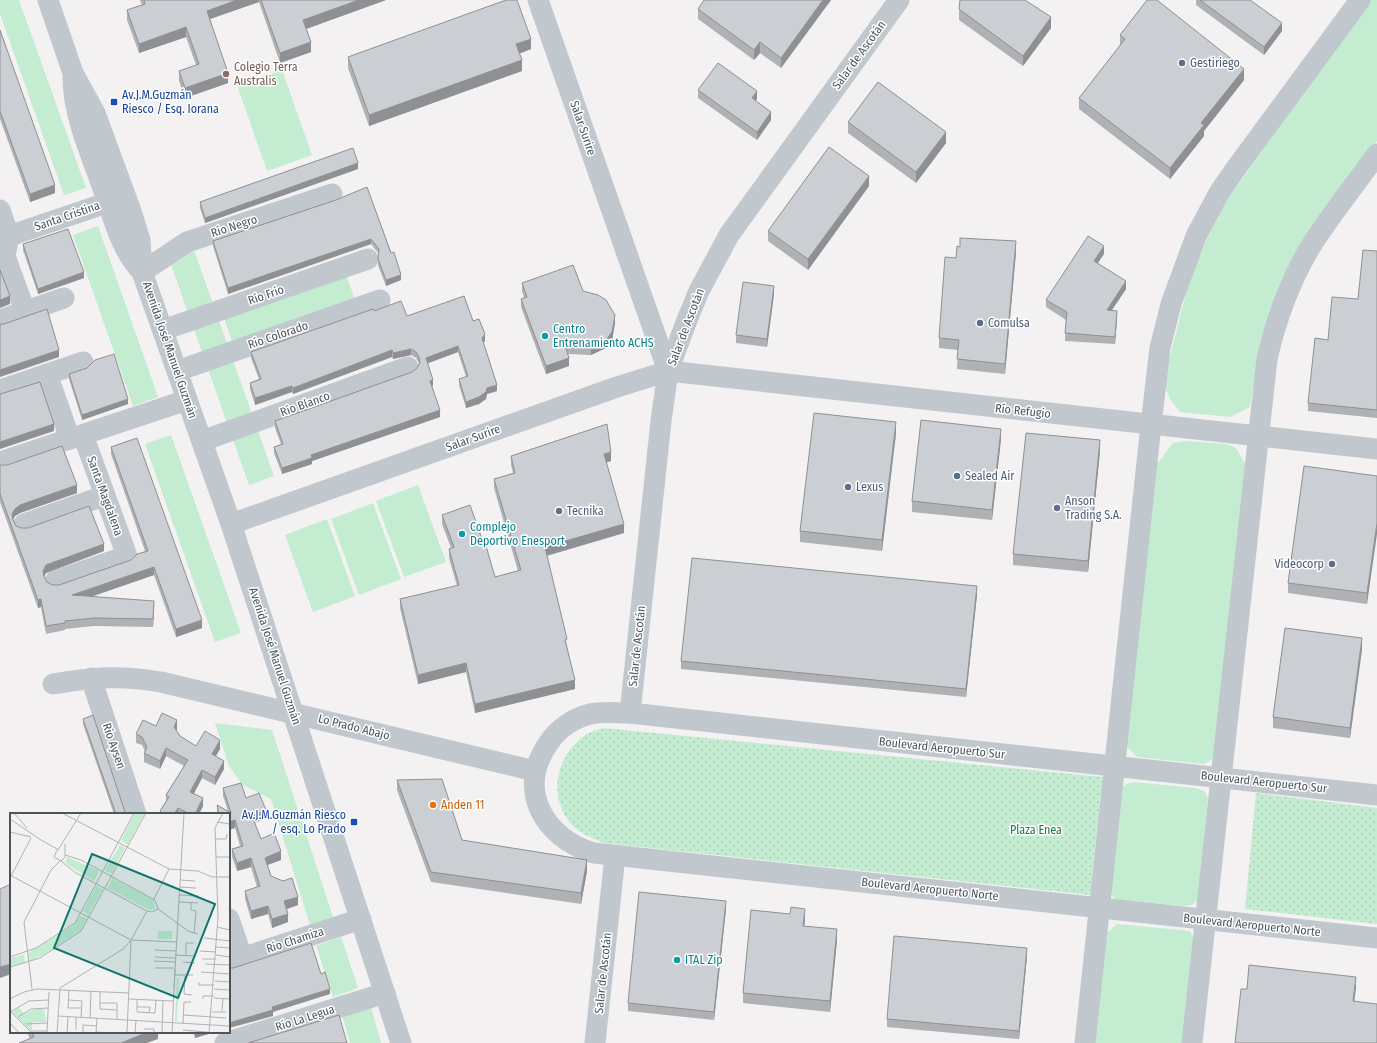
<svg xmlns="http://www.w3.org/2000/svg" width="1377" height="1043" font-family="'Fira Sans Condensed',sans-serif">
<defs>
<pattern id="park-dots" width="8" height="8" patternUnits="userSpaceOnUse"><rect width="8" height="8" fill="#c3ecd1"/><path d="M2 2h.1M6 6h.1" fill="none" stroke="#a9ccb6" stroke-width="1.8" stroke-linecap="round"/></pattern>
</defs>
<rect width="100%" height="100%" fill="#f3f1f1"/>
<!-- grass -->
<g fill="#c3ecd1">
<polygon points="0,0 19,0 86,188 64,195 0,14"/>
<polygon points="1370,0 1377,0 1377,141 1349,179 1281,281 1260,342 1250,407 1230,417 1180,412 1170,399 1165,387 1167,368 1190,278 1205,242 1227,200"/>
<polygon points="282,70 312,155 267,171 237,85"/>
<polygon points="98,226 158,397 133,406 73,235"/>
<polygon points="194,250 274,476 249,485 169,259"/>
<polygon points="346,275 355,299 232,342 224,318"/>
<polygon points="171,435 241,633 215,642 145,444"/>
<polygon points="1185,441 1227,444 1236,448 1247,467 1214,758 1204,764 1137,757 1126,746 1157,464 1173,443"/>
<polygon points="418,485 446,562 404,577 376,501"/>
<polygon points="373,503 401,579 359,595 331,519"/>
<polygon points="327,519 355,596 313,612 285,535"/>
<polygon points="215,723 272,730 334,920 310,925 271,799 243,785 229,766"/>
<polygon points="1133,782 1195,788 1204,791 1208,798 1198,899 1192,905 1183,906 1121,900 1115,899 1110,892 1121,790 1125,785"/>
<polygon points="1117,924 1190,931 1195,941 1184,1043 1094,1043 1106,934"/>
<polygon points="341,937 358,988 333,997 316,946"/>
<polygon points="371,1007 381,1043 350,1043 342,1015"/>
</g>
<!-- park -->
<g fill="url(#park-dots)">
<path d="M604 728 1103 777 1090 895 604 843C592 838 579 833 570 823 548 794 556 757 584 736 589 732 597 730 604 728Z"/>
<polygon points="1256,793 1377,808 1377,924 1245,909"/>
</g>
<g fill="none" stroke-linecap="round" stroke-linejoin="round">
<!-- minor -->
<g stroke="#c0c8ce" stroke-width="21">
<polyline points="48,0 73,73 95,113 131,211 140,240 142,272 231,524 401,1043"/>
<polyline points="538,0 668,371"/>
<path d="M73 77C73 115 90 151 102 186 113 216 120 249 142 272"/>
<polyline points="0,210 9,236"/>
<polyline points="142,272 187,242 332,194"/>
<polyline points="25,311 5,256 9,236 121,198"/>
<polyline points="0,320 64,298"/>
<polyline points="163,330 368,259"/>
<polyline points="177,371 380,300"/>
<polyline points="47,374 70,439"/>
<polyline points="0,390 83,362"/>
<polyline points="202,441 408,367"/>
<polyline points="3,461 187,400"/>
<polyline points="24,524 104,496"/>
<polyline points="231,524 617,387 668,371 1377,449"/>
<polyline points="55,581 127,556 83,435"/>
<polyline points="91,678 136,814"/>
<path d="M53 684C94 677 119 675 161 682L535 771"/>
<polyline points="630,713 661,421 668,371 687,320 699,291 729,235 899,0"/>
<path d="M1377 795 630 713C617 713 603 711 590 714 574 718 559 728 550 741 515 788 543 838 594 853L1377 938"/>
<polyline points="229,919 242,957"/>
<polyline points="229,962 361,919"/>
<polyline points="225,1043 385,993"/>
<polyline points="595,1043 615,856"/>
<polyline points="1085,1043 1151,425 1160,348 1171,304 1196,236 1219,193 1234,171 1360,0"/>
<path d="M1192 1043 1267 359C1276 319 1290 281 1311 246 1331 214 1355 185 1377 154"/>
</g>
</g>
<!-- wall -->
<g fill="#afb1b5">
<polygon points="140,0 386,0 306,29 311,52 280,63 259,2 210,19 228,83 185,98 179,81 179,71 196,65 186,37 139,53 127,20 127,10 142,5"/>
<polygon points="831,0 781,68 760,53 754,60 698,19 698,9"/>
<polygon points="1196,0 1250,0 1282,31 1264,55 1196,5"/>
<polygon points="959,9 1051,28 1023,66 959,20"/>
<polygon points="0,30 55,193 30,202 0,119"/>
<polygon points="1120,35 1244,80 1204,131 1204,136 1170,179 1079,109 1079,98 1120,46"/>
<polygon points="531,49 520,53 522,71 369,126 348,68 348,57"/>
<polygon points="698,90 757,99 755,101 771,120 757,140 698,98"/>
<polygon points="848,122 946,143 916,183 848,133"/>
<polygon points="358,169 205,223 200,208 200,202"/>
<polygon points="869,186 808,270 768,241 768,231"/>
<polygon points="367,187 401,280 386,286 378,265 379,254 371,244 228,294 213,246 213,241 336,200"/>
<polygon points="23,244 84,278 38,294 23,250"/>
<polygon points="1377,251 1377,418 1308,411 1308,403 1328,340 1358,299"/>
<polygon points="1016,252 1005,374 957,369 958,350 939,348 939,338 956,258"/>
<polygon points="1104,254 1098,263 1126,289 1112,310 1117,318 1115,344 1065,341 1066,320 1046,307 1046,300"/>
<polygon points="522,283 583,291 615,323 612,341 606,348 591,355 568,354 569,366 546,374 521,307 521,299 524,297 522,291"/>
<polygon points="774,294 767,347 736,343 736,335"/>
<polygon points="374,311 407,316 473,321 485,341 483,343 497,391 487,394 486,399 479,404 466,408 459,385 459,379 466,377 458,352 428,363 433,386 432,386 440,417 312,461 312,464 282,474 274,453 274,447 281,444 275,428 275,421 412,372 417,368 419,363 416,358 411,355 393,359 392,357 293,394 292,392 255,405 250,389 250,383 259,379 251,358 251,352"/>
<polygon points="69,374 128,404 82,420 69,379"/>
<polygon points="896,433 882,551 800,542 800,531"/>
<polygon points="1001,439 992,520 912,512 912,501"/>
<polygon points="111,447 202,628 176,637 154,575 91,597 154,609 153,627 94,626 65,629 65,630 46,634 41,607 38,608 0,502 0,465 77,493 20,513 15,516 13,520 16,526 21,528 104,551 46,573 44,577 47,582 52,585 59,585 131,560 145,551 111,454"/>
<polygon points="1100,451 1088,572 1013,565 1013,554"/>
<polygon points="511,456 611,461 606,462 624,533 547,556 567,646 575,689 475,713 466,672 418,684 400,608 400,599 457,586 449,558 449,549 451,548 442,524 442,515 482,539 495,577 518,571 494,488 494,479 513,473 511,465"/>
<polygon points="1377,476 1367,604 1288,593 1288,583"/>
<polygon points="977,595 966,697 681,669 681,661"/>
<polygon points="1362,649 1350,738 1273,728 1273,717"/>
<polygon points="83,719 125,812 126,814 114,814 83,724"/>
<polygon points="156,726 177,729 176,731 180,736 196,746 220,749 216,756 224,769 215,785 202,778 194,794 203,806 199,814 160,814 160,811 166,801 166,795 184,766 166,756 160,769 144,762 144,753 145,751 142,745 136,743 136,734"/>
<polygon points="397,780 462,840 587,871 581,904 431,882 397,790"/>
<polygon points="223,788 246,798 266,818 254,823 261,839 281,860 267,865 271,876 298,905 287,909 288,922 272,928 268,914 251,919 245,899 245,891 257,887 251,867 237,871 232,857 232,849 240,846 235,828 229,830 229,814 217,814 217,805 228,811 223,796"/>
<polygon points="726,909 714,1020 628,1011 628,1003"/>
<polygon points="805,919 804,926 837,940 830,1012 743,1003 743,993"/>
<polygon points="1027,956 1019,1039 887,1027 887,1019"/>
<polygon points="27,1032 158,1032 158,1039 30,1039"/>
<polygon points="193,1032 215,1032 195,1038"/>
</g>
<!-- shaded-wall -->
<g fill="#8e9093">
<polygon points="237,0 259,0 259,2 207,20 207,11"/>
<polygon points="359,0 386,0 303,30 303,20"/>
<polygon points="823,0 831,0 781,68 781,58"/>
<polygon points="1051,17 1051,28 1023,66 1023,56"/>
<polygon points="1282,23 1282,31 1264,55 1264,47"/>
<polygon points="186,27 186,37 139,53 139,44"/>
<polygon points="531,39 531,49 516,55 516,44"/>
<polygon points="311,42 311,52 280,63 280,53"/>
<polygon points="760,42 760,53 754,60 754,50"/>
<polygon points="522,60 522,71 369,126 369,115"/>
<polygon points="1244,69 1244,80 1204,131 1204,136 1170,179 1170,168 1201,123"/>
<polygon points="228,73 228,83 185,98 185,88"/>
<polygon points="757,91 757,99 752,106 752,98"/>
<polygon points="771,112 771,120 757,140 757,132"/>
<polygon points="946,132 946,143 916,183 916,172"/>
<polygon points="358,163 358,169 205,223 205,218"/>
<polygon points="869,176 869,186 808,270 808,259"/>
<polygon points="55,185 55,193 30,202 30,194"/>
<polygon points="371,239 371,244 228,294 228,288"/>
<polygon points="1016,241 1016,252 1005,374 1005,364"/>
<polygon points="1104,246 1104,254 1094,268 1094,261"/>
<polygon points="84,272 84,278 38,294 38,289"/>
<polygon points="401,275 401,280 386,286 386,280"/>
<polygon points="1126,281 1126,289 1107,317 1107,310"/>
<polygon points="774,286 774,294 767,347 767,339"/>
<polygon points="10,296 10,304 0,308 0,300"/>
<polygon points="1117,311 1117,318 1115,344 1115,337"/>
<polygon points="615,315 615,323 612,341 606,348 591,355 591,347"/>
<polygon points="485,334 485,341 482,345 482,338"/>
<polygon points="458,346 458,352 426,364 426,358"/>
<polygon points="411,349 411,355 393,359 393,353"/>
<polygon points="59,350 59,357 0,377 0,370"/>
<polygon points="392,350 392,357 293,394 293,388"/>
<polygon points="569,358 569,366 546,374 546,366"/>
<polygon points="433,380 433,386 430,387 430,381"/>
<polygon points="497,385 497,391 487,394 486,399 479,404 466,408 466,402 487,388"/>
<polygon points="292,386 292,392 255,405 255,398"/>
<polygon points="128,399 128,404 82,420 82,415"/>
<polygon points="440,410 440,417 312,461 312,464 282,474 282,468 311,455"/>
<polygon points="896,422 896,433 882,551 882,540"/>
<polygon points="54,424 54,431 0,449 0,442"/>
<polygon points="1001,429 1001,439 992,520 992,510"/>
<polygon points="1100,440 1100,451 1088,572 1088,561"/>
<polygon points="611,452 611,461 604,463 604,454"/>
<polygon points="77,485 77,493 20,513 15,516 12,521 12,514 15,509 20,505"/>
<polygon points="1377,523 1377,534 1367,604 1367,593"/>
<polygon points="624,524 624,533 545,556 545,547"/>
<polygon points="104,544 104,551 46,573 43,578 43,571 46,565"/>
<polygon points="154,567 154,575 72,603 72,595"/>
<polygon points="977,586 977,595 966,697 966,689"/>
<polygon points="41,599 41,607 38,608 38,600"/>
<polygon points="154,601 154,609 153,627 153,619"/>
<polygon points="202,620 202,628 176,637 176,629"/>
<polygon points="1362,638 1362,649 1350,738 1350,728"/>
<polygon points="466,663 466,672 418,684 418,675"/>
<polygon points="575,680 575,689 475,713 475,704"/>
<polygon points="177,720 177,729 174,735 174,727"/>
<polygon points="220,740 220,749 212,762 212,754"/>
<polygon points="166,748 166,756 160,769 160,761"/>
<polygon points="224,761 224,769 215,785 215,777"/>
<polygon points="202,770 202,778 190,800 190,792"/>
<polygon points="203,798 203,806 199,814 195,814"/>
<polygon points="178,808 178,814 174,814"/>
<polygon points="266,810 266,818 252,824 252,816"/>
<polygon points="235,820 235,828 229,830 229,822"/>
<polygon points="281,851 281,860 265,866 265,858"/>
<polygon points="251,858 251,867 237,871 237,863"/>
<polygon points="587,860 587,871 581,904 581,893"/>
<polygon points="298,897 298,905 284,910 284,901"/>
<polygon points="726,901 726,909 714,1020 714,1012"/>
<polygon points="268,906 268,914 251,919 251,911"/>
<polygon points="805,909 805,919 803,937 803,926"/>
<polygon points="288,914 288,922 272,928 272,919"/>
<polygon points="837,929 837,940 830,1012 830,1001"/>
<polygon points="1027,948 1027,956 1019,1039 1019,1031"/>
<polygon points="11,964 11,974 0,978 0,967"/>
<polygon points="1356,977 1356,988 1353,1012 1353,1001"/>
<polygon points="330,989 330,994 273,1012 273,1016 229,1028 229,1023 272,1007"/>
<polygon points="148,1032 158,1032 158,1039 147,1043 121,1043"/>
<polygon points="195,1032 215,1032 195,1038"/>
</g>
<!-- building -->
<g fill="#cbced2" stroke="#8e9093">
<polygon points="144,0 237,0 207,11 228,73 185,88 179,71 199,64 186,27 139,44 127,10 145,4"/>
<polygon points="261,0 359,0 303,20 311,42 280,53"/>
<polygon points="506,0 517,0 531,39 516,44 522,60 369,115 348,57"/>
<polygon points="704,0 823,0 781,58 760,42 754,50 698,9"/>
<polygon points="960,0 1025,0 1051,17 1023,56 959,9"/>
<polygon points="1147,0 1157,0 1244,69 1201,123 1204,125 1170,168 1079,98 1125,39 1120,35"/>
<polygon points="1200,0 1250,0 1282,23 1264,47"/>
<polygon points="0,30 55,185 30,194 0,111"/>
<polygon points="718,63 757,91 752,98 771,112 757,132 698,90"/>
<polygon points="878,82 946,132 916,172 848,122"/>
<polygon points="829,147 869,176 808,259 768,231"/>
<polygon points="353,148 358,163 205,218 200,202"/>
<polygon points="367,187 391,253 394,252 401,275 386,280 378,259 379,249 371,239 228,288 213,241 336,200"/>
<polygon points="68,229 84,272 38,289 23,244"/>
<polygon points="1088,236 1104,246 1094,261 1126,281 1107,310 1117,311 1115,337 1065,333 1067,312 1046,300"/>
<polygon points="960,238 1016,241 1005,364 957,359 959,340 939,338 945,257 956,258 957,246 960,247"/>
<polygon points="1363,250 1377,251 1377,410 1308,403 1315,338 1328,340 1332,297 1358,299"/>
<polygon points="573,265 583,291 598,295 606,300 615,315 612,332 606,340 591,347 565,345 569,358 546,366 521,299 527,297 522,283"/>
<polygon points="0,270 10,296 0,300"/>
<polygon points="743,282 774,286 767,339 736,335"/>
<polygon points="464,296 473,321 479,319 485,334 482,338 497,385 487,388 486,392 479,397 466,402 459,379 468,376 458,346 426,358 433,380 430,381 440,410 311,455 312,458 282,468 274,447 283,444 275,421 412,372 417,368 420,363 419,357 416,352 411,349 393,353 392,350 293,388 292,386 255,398 250,383 261,379 251,352 373,309 374,311 401,301 407,316"/>
<polygon points="47,309 59,350 0,370 0,324 4,324"/>
<polygon points="114,354 128,399 82,415 69,374 87,368 95,360"/>
<polygon points="40,382 54,424 0,442 0,394"/>
<polygon points="814,413 896,422 882,540 800,531"/>
<polygon points="921,420 1001,429 992,510 912,501"/>
<polygon points="607,424 611,452 604,454 624,524 545,547 567,639 565,640 575,680 475,704 466,663 418,675 400,599 459,585 449,549 454,547 442,515 470,505 482,539 484,539 495,577 521,570 494,479 515,473 511,456"/>
<polygon points="1026,433 1100,440 1088,561 1013,554"/>
<polygon points="137,438 202,620 176,629 154,567 72,595 154,601 153,619 94,618 65,621 65,623 46,626 41,599 38,600 0,494 0,465 7,465 62,446 77,485 20,505 15,509 12,514 13,520 16,526 21,528 28,528 89,506 104,544 46,565 43,571 44,577 47,582 52,585 59,585 131,560 137,554 148,551 111,447"/>
<polygon points="1304,466 1377,476 1377,523 1367,593 1288,583"/>
<polygon points="692,558 977,586 966,689 681,661"/>
<polygon points="1285,628 1362,638 1350,728 1273,717"/>
<polygon points="162,713 177,720 174,727 180,736 196,746 205,731 220,740 212,754 224,761 215,777 202,770 190,792 203,798 195,814 190,814 178,808 174,814 164,814 160,811 169,797 166,795 188,760 166,748 160,761 144,753 147,747 142,737 136,734 143,720 156,726"/>
<polygon points="93,715 125,812 126,814 116,814 83,719"/>
<polygon points="442,779 462,840 587,860 581,893 431,872 397,780"/>
<polygon points="241,783 246,798 259,793 266,810 252,816 261,839 274,833 281,851 265,858 271,876 283,881 292,878 298,897 284,901 288,914 272,919 268,906 251,911 245,891 260,886 251,858 237,863 232,849 243,846 235,820 229,822 229,814 219,814 217,805 231,813 223,788"/>
<polygon points="9,885 11,890 11,964 0,967 0,889"/>
<polygon points="639,892 726,901 714,1012 628,1003"/>
<polygon points="791,907 805,909 803,926 837,929 830,1001 743,993 751,910 790,914"/>
<polygon points="894,936 1027,948 1019,1031 887,1019"/>
<polygon points="311,943 321,974 325,972 330,989 272,1007 273,1010 229,1023 229,968 233,968"/>
<polygon points="1249,965 1356,977 1353,1001 1377,1004 1377,1043 1235,1043 1241,989 1247,989"/>
<polygon points="339,1015 347,1043 248,1043"/>
<polygon points="32,1032 148,1032 121,1043 19,1043 34,1037"/>
</g>
<!-- markers -->
<g fill="#5c6f8a" stroke="#fff" stroke-width="1.5">
<circle cx="1182" cy="63" r="4"/>
<circle cx="980" cy="323" r="4"/>
<circle cx="957" cy="476" r="4"/>
<circle cx="848" cy="487" r="4"/>
<circle cx="1057" cy="508" r="4"/>
<circle cx="559" cy="511" r="4"/>
<circle cx="1332" cy="564" r="4"/>
</g>
<circle fill="#8d6e63" stroke="#fff" stroke-width="1.5" cx="226" cy="74" r="4"/>
<g fill="#1a4fb4" stroke="#fff" stroke-width="1.5">
<rect x="110" y="98" width="8" height="8" rx="2"/>
<rect x="350" y="818" width="8" height="8" rx="2"/>
</g>
<g fill="#0f9aa8" stroke="#fff" stroke-width="1.5">
<circle cx="545" cy="336" r="4"/>
<circle cx="462" cy="534" r="4"/>
<circle cx="677" cy="960" r="4"/>
</g>
<circle fill="#e8710a" stroke="#fff" stroke-width="1.5" cx="433" cy="805" r="4"/>
<g text-anchor="middle" dominant-baseline="central" stroke-width="3" stroke-linejoin="round" paint-order="stroke">
<!-- street labels -->
<g font-size="12" fill="#4a555c" stroke="#fff">
<text transform="translate(859 55) rotate(-54)">Salar de Ascotán</text>
<text transform="translate(583 128) rotate(71)">Salar Surire</text>
<text transform="translate(67 216) rotate(-19)">Santa Cristina</text>
<text transform="translate(234 226) rotate(-18)">Río Negro</text>
<text transform="translate(266 295) rotate(-19)">Río Frío</text>
<text transform="translate(686 327) rotate(-69)">Salar de Ascotán</text>
<text transform="translate(278 335) rotate(-19)">Río Colorado</text>
<text transform="translate(170 350) rotate(71)">Avenida José Manuel Guzmán</text>
<text transform="translate(305 404) rotate(-20)">Río Blanco</text>
<text transform="translate(1023 411) rotate(6)">Río Refugio</text>
<text transform="translate(473 438) rotate(-20)">Salar Surire</text>
<text transform="translate(105 496) rotate(70)">Santa Magdalena</text>
<text transform="translate(637 646) rotate(-84)">Salar de Ascotán</text>
<text transform="translate(275 656) rotate(72)">Avenida José Manuel Guzmán</text>
<text transform="translate(354 727) rotate(14)">Lo Prado Abajo</text>
<text transform="translate(114 746) rotate(71)">Río Aysen</text>
<text transform="translate(942 748) rotate(6)">Boulevard Aeropuerto Sur</text>
<text transform="translate(1264 782) rotate(6)">Boulevard Aeropuerto Sur</text>
<text transform="translate(930 889) rotate(6)">Boulevard Aeropuerto Norte</text>
<text transform="translate(1252 925) rotate(6)">Boulevard Aeropuerto Norte</text>
<text transform="translate(295 940) rotate(-18)">Río Chamiza</text>
<text transform="translate(603 973) rotate(-84)">Salar de Ascotán</text>
<text transform="translate(305 1018) rotate(-18)">Río La Legua</text>
</g>
<!-- service labels -->
<g font-size="12" fill="#4e5e75" stroke="#fff" text-anchor="start">
<text x="1190" y="63">Gestiriego</text>
<text x="988" y="323">Comulsa</text>
<text x="965" y="476">Sealed Air</text>
<text x="856" y="487">Lexus</text>
<text x="1065" y="501">Anson<tspan x="1065" dy="14">Trading S.A.</tspan></text>
<text x="567" y="511">Tecnika</text>
<text x="1324" y="564" text-anchor="end">Videocorp</text>
</g>
<!-- education labels -->
<g font-size="12" fill="#785e54" stroke="#fff" text-anchor="start">
<text x="234" y="67">Colegio Terra<tspan x="234" dy="14">Australis</tspan></text>
</g>
<!-- transit labels -->
<g font-size="12" fill="#164399" stroke="#fff" text-anchor="start">
<text x="122" y="95">Av.J.M.Guzmán<tspan x="122" dy="14">Riesco / Esq. Iorana</tspan></text>
<text x="346" y="815" text-anchor="end">Av.J.M.Guzmán Riesco<tspan x="346" dy="14">/ esq. Lo Prado</tspan></text>
</g>
<!-- culture labels -->
<g font-size="12" fill="#0d838f" stroke="#fff" text-anchor="start">
<text x="553" y="329">Centro<tspan x="553" dy="14">Entrenamiento ACHS</tspan></text>
<text x="470" y="527">Complejo<tspan x="470" dy="14">Deportivo Enesport</tspan></text>
<text x="685" y="960">ITAL Zip</text>
</g>
<!-- food labels -->
<g font-size="12" fill="#c56008" stroke="#fff" text-anchor="start">
<text x="441" y="805">Anden 11</text>
</g>
<!-- park labels -->
<g font-size="12" fill="#207947" stroke="#fff">
<text x="1036" y="830">Plaza Enea</text>
</g>
</g>
<!-- overview -->
<g transform="translate(10 813)">
<rect width="220" height="220" fill="#f3f1f1"/>
<path d="M125 0H135L118 31H116L111 27ZM110 32 115 35 101 61 95 57ZM86 73 93 76 78 102 73 98ZM70 103 77 105 71 117 33 142 20 148 18 140 63 113ZM148 118H162V126H148ZM14 142 15 150 0 153V145ZM167 165H169L167 208H165Z" fill="#c3ecd1"/>
<path d="M57 44 89 58 84 68 58 52 55 49ZM102 65 144 87 145 96 140 97 97 75ZM9 194 14 201 25 196H34L36 209H22V217H20L2 199Z" fill="#c3ecd1"/>
<path fill="none" stroke="#afb3b5" stroke-width="1" d="M4 0 17 15M52 0 159 56 188 58 202 64H220M0 6 31 27M207 9 220 11M0 19 21 24M205 26H216L217 21M31 27 49 37M47 37 44 44 51 48 55 44V31M48 37 71 0M55 42 71 47 145 87 148 96M206 44H220M51 48 66 60 137 98 142 99 148 96M0 62 121 127 166 129M0 65 21 25M170 67 185 68M170 74 186 75M169 82 188 83M144 86 159 56M169 89 188 90M181 90V97L186 98 184 121M148 96 178 118 188 121M207 114 220 117M194 125 220 128M206 134 220 135M144 137 166 138M190 138 206 139M165 142 184 143M206 142 220 144M176 143V130H184M0 144 26 135 65 110 124 0M145 144 165 145M192 146H206M144 148 165 149M173 149 185 150M195 151 220 152M0 154 30 145 71 118 136 0M145 155H164M191 159 220 161M164 162H183M175 163 174 181 182 182M205 168 220 169M189 169V172H204M164 175 174 0M22 176 14 109 41 57 50 48M204 176 220 177M59 177 58 195H71M90 179V196L107 197M204 185 220 186M0 186 14 179 27 176 119 180M118 186 163 188M193 186V183H204M59 187 72 188 71 204M127 187V199L145 200 146 187M90 190H107V206M127 194H140L139 200M212 198 213 185M0 199 19 188 38 187M1 199 22 220M202 199H216M173 202 202 204M48 203 220 213M8 204 21 196 38 195M202 204 216 205M80 205 81 178M0 210 9 220M173 210 174 189H181M15 211 37 210M134 216H144V220M66 217V204M173 217 207 220M21 218H37M86 219 100 220M37 220 39 179M47 220 50 175 113 136 121 127 137 98M57 220 58 204M73 220V212L86 213M86 220 87 205M117 220 121 128M125 220 126 207M152 220 153 188M162 220 165 156M199 220 208 104 205 15 213 0"/>
<path fill="#0f766e" fill-opacity="0.15" stroke="#0f766e" stroke-width="2" d="M82 41 205 91 168 185 44 135Z"/>
<rect width="220" height="220" fill="none" stroke="#4a555c" stroke-width="2"/>
</g>
</svg>
